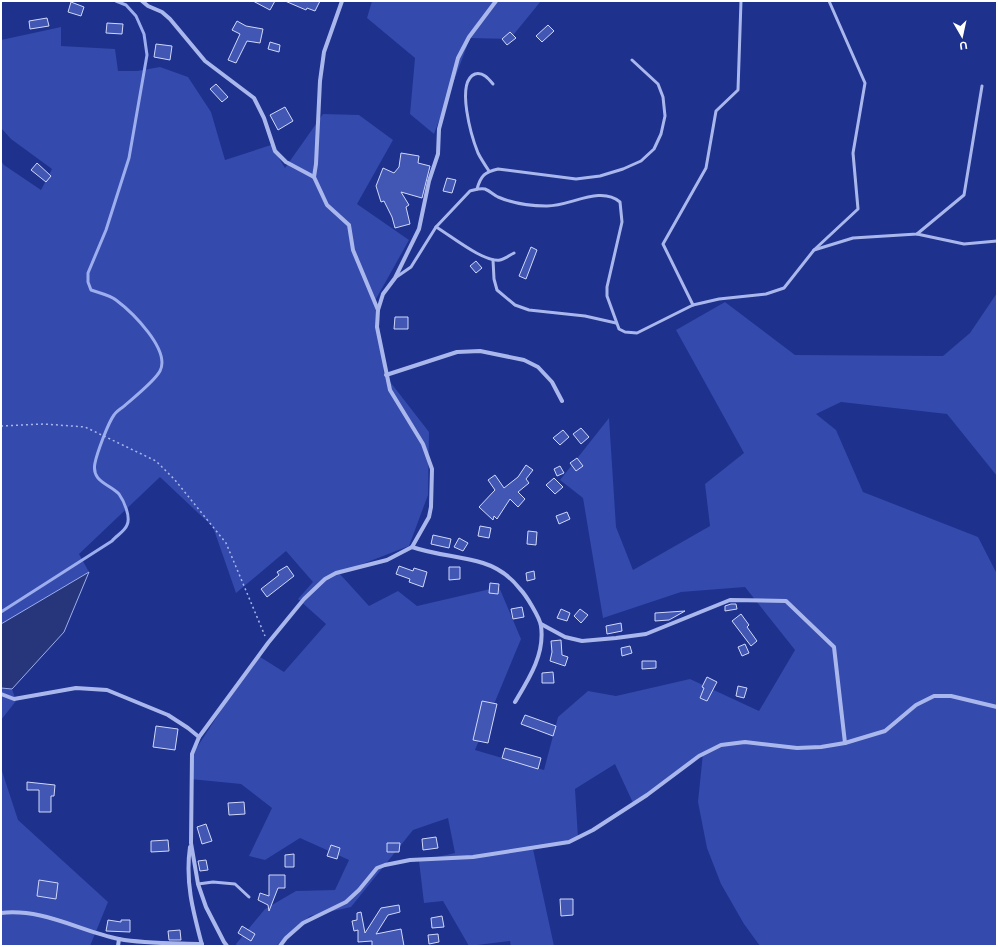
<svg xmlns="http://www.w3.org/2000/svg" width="998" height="947" font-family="Helvetica,sans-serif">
<rect width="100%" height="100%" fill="#1d318d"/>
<!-- green -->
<g fill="#344aad">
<polygon points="372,1 541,1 510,39 470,38 434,134 410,114 415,58 367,18"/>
<polygon points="61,27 61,46 115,49 118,71 137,71 160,67 188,77 211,112 225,160 271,145 285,168 323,114 359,115 393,140 357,204 409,240 376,299 384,374 429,432 428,495 409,546 339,573 369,606 398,591 417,606 499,587 521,639 475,750 544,770 558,717 588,691 616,696 690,679 759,711 795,650 745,587 681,592 603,618 583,498 560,480 609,418 616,527 633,570 710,526 705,484 744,453 676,330 725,302 795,355 943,356 970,333 997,293 997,476 947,414 841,402 816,414 836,430 863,492 978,537 997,574 997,946 760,946 744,924 721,884 707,848 698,802 703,753 634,805 615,764 575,789 578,838 533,849 554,946 511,946 510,941 469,946 443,901 424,903 419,861 455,853 448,818 413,830 351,907 310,916 276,946 237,946 236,944 265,909 296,891 335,890 349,860 300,838 265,860 249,856 272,808 241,784 190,779 192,755 257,655 284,672 326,624 298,599 313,582 286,551 236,593 213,527 160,477 79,554 89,572 1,624 1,161 4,165 41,190 52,169 11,139 1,128 1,40"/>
<polygon points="1,688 12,689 16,701 1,720"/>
<polygon points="1,768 18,820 108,902 90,946 1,946"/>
</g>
<!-- water -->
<polygon fill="#27357b" stroke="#9daeef" points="89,572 64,632 12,689 1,688 1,624"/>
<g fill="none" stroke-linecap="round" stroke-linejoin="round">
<!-- stream -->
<path stroke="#9daeef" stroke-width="3" d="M1 612 112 541C116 536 125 531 127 525 131 517 124 501 119 494 110 484 91 482 95 463 97 453 108 423 114 415 116 412 120 409 123 407 133 398 154 382 160 371 171 350 132 312 116 300 110 295 99 293 91 290L88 282V273L106 230 129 158 147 55 144 34 136 16 126 5 116 1"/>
</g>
<!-- building -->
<g fill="#4157b3" stroke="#d0d8f9">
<polygon points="253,1 275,1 270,10"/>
<polygon points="285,1 320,1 315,11 307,8 306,10"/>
<polygon points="71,2 84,7 81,16 68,12"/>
<polygon points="47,18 49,26 30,29 29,21"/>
<polygon points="237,21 246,26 263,29 260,43 247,41 236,63 228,60 240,34 232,30"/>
<polygon points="107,23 123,24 122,34 106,33"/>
<polygon points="548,25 554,31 542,42 536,36"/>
<polygon points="510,32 516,38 507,45 502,39"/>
<polygon points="270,42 280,45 279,52 268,49"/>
<polygon points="156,44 172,46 170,60 154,57"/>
<polygon points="216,84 228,97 222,102 210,89"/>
<polygon points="285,107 293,121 278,130 270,115"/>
<polygon points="401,153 419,156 418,163 430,166 422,198 401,192 409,205 406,207 410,224 395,228 392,217 384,201 381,202 376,186 383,168 394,173 399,167"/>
<polygon points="37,163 51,176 46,182 31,170"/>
<polygon points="447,178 456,180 452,193 443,191"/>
<polygon points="531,247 537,250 526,279 519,276"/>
<polygon points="476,261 482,268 476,273 470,266"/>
<polygon points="395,317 408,317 408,329 394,329"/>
<polygon points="581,428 589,437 581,444 573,434"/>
<polygon points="563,430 569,437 560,445 553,438"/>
<polygon points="577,458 583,466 576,471 570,463"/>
<polygon points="526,465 533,470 526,479 529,483 518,492 525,499 518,507 510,499 497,519 494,516 493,520 479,507 495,490 488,480 495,475 504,488 518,477"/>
<polygon points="560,466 564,473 557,476 554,469"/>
<polygon points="554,478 563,487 555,494 546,485"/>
<polygon points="567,512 570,519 559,524 556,516"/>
<polygon points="480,526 491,528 489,538 478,536"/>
<polygon points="528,531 537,532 536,545 527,544"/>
<polygon points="433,535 451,539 449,548 431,544"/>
<polygon points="459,538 468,543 463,551 454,547"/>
<polygon points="287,566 294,576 267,597 261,589 279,575 277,572"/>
<polygon points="399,566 413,571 414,568 427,572 423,587 409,582 410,579 396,574"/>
<polygon points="449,567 460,567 460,579 449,580"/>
<polygon points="534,571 535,579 527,581 526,573"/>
<polygon points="490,583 499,584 498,594 489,593"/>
<polygon points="731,604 736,604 737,609 725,611 725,606"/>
<polygon points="522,607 524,617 513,619 511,609"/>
<polygon points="561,609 570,613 567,621 557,618"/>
<polygon points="580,609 588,615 581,623 574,616"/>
<polygon points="685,611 669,620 655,621 655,613"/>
<polygon points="741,614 749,625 747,627 757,641 751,646 732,621"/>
<polygon points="621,623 622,631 607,634 606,626"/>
<polygon points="561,640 562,655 568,657 565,666 550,661 552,652 551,641"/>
<polygon points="745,644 749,653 742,656 738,647"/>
<polygon points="630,646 632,653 622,656 621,648"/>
<polygon points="642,661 656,661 656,668 642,669"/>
<polygon points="553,672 554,683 542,683 542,673"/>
<polygon points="707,677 717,682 707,701 700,698 704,688 702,687"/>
<polygon points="738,686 747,688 744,698 736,696"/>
<polygon points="482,701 497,704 488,743 473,740"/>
<polygon points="525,715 556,726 553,736 521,724"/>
<polygon points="156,726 178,729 175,750 153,747"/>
<polygon points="505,748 541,758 538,769 502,758"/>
<polygon points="27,782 55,785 54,796 51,796 51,812 39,812 39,790 27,790"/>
<polygon points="244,802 245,814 229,815 228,803"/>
<polygon points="206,824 212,841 202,844 197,827"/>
<polygon points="436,837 438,848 423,850 422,839"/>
<polygon points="168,840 169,851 151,852 151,841"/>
<polygon points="387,843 400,843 399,852 387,852"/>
<polygon points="331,845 340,848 337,859 327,856"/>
<polygon points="294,854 294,867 285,867 285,855"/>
<polygon points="206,860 208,870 200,871 198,861"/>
<polygon points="269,875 285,875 285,888 278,888 269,911 268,905 258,900 260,893 269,896"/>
<polygon points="39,880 58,883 56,899 37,896"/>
<polygon points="560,899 573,899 573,915 561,916"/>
<polygon points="399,905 400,912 388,915 376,934 401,929 404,946 372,946 372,941 358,942 358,930 354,931 352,921 357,920 357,913 361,912 365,933 381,908"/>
<polygon points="442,916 444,927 432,928 431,918"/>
<polygon points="108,920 121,922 121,920 130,920 130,932 106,931"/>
<polygon points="242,926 255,934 251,941 238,933"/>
<polygon points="180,930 181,940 169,940 168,931"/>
<polygon points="438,934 439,942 429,944 428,935"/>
</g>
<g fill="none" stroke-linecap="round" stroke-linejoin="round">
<!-- path -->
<polyline stroke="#aab7ed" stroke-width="1.5" stroke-dasharray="2 3" stroke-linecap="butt" points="1,426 44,424 85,427 156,461 175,480 226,543 265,636"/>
<!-- service -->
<g stroke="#aab7ed" stroke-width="3">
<path d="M489 171C485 165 481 159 478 153 472 138 455 82 475 74 483 72 488 78 493 84"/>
<path d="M477 189C481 175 485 172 498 169L576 179 600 176 623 169 641 161 654 149 661 134 665 116 663 97 658 84 632 60"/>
<path d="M436 227C450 235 484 263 500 260 505 259 510 255 514 253"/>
<polyline points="917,234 964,244 997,241"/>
<polyline points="814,250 858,209 853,153 865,83 829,1"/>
<polyline points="493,260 494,279 497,290 515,305 529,310 585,316 616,323"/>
<path d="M395 278 411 267 436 227 470 191C475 190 479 188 485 189 490 191 494 195 498 197 512 203 531 206 546 206 569 207 600 185 620 202L622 222 607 287V296L619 329 625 332 637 333 693 305 719 299 766 294 784 288 814 250 853 238 917 234 964 195 982 86"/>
<polyline points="693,305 663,244 706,168 716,111 738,90 741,1"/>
<polyline points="198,884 213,882 235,884 249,897"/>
</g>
<!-- minor -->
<g stroke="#aab7ed" stroke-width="4">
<polyline points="142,1 148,6 162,12 170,19 205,61 254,98 264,118 275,151 286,162 314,177"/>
<polyline points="342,1 324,52 320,81 316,164 314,177 327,205 349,225 353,250 378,310"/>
<polyline points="386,375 457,352 480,351 524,360 538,367 552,382 562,401"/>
<path d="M412 547C435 555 460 556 483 563 499 568 510 576 520 589 526 595 540 618 541 626 545 654 529 679 515 702"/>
<polyline points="541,624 565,637 582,641 616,638 646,634 730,600 786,601 834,647 845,743"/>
<polyline points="1,694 14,699 76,688 107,690 168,715 188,728 199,737"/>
<path d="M190 847C185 882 193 911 202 945"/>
<path d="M1 913C42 908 80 931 119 939 146 944 175 943 202 944"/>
<polyline points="118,946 119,939"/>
<polyline points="227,946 224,942 206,907 198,884 191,843 192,754 199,737 268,643 304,599 325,579 336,573 387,560 412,547 429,517 431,507 432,469 423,444 390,390 377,327 378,310 383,294 395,278 419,229 429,181 438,154 439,129 458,58 469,37 496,1"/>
<polyline points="280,946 286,938 303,923 346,902 359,890 377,868 385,865 410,860 473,857 569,842 593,830 647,795 699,756 721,745 745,742 797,748 821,747 845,743 885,731 916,705 934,696 951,696 997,707"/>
</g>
</g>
<!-- border -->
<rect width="998" height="947" fill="none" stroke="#ffffff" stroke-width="4"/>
<!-- north arrow -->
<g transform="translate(962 36) rotate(171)" stroke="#1d318d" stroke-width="3" paint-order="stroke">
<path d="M0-3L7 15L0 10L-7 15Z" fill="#ffffff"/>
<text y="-6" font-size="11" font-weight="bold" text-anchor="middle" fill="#ffffff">U</text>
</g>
</svg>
